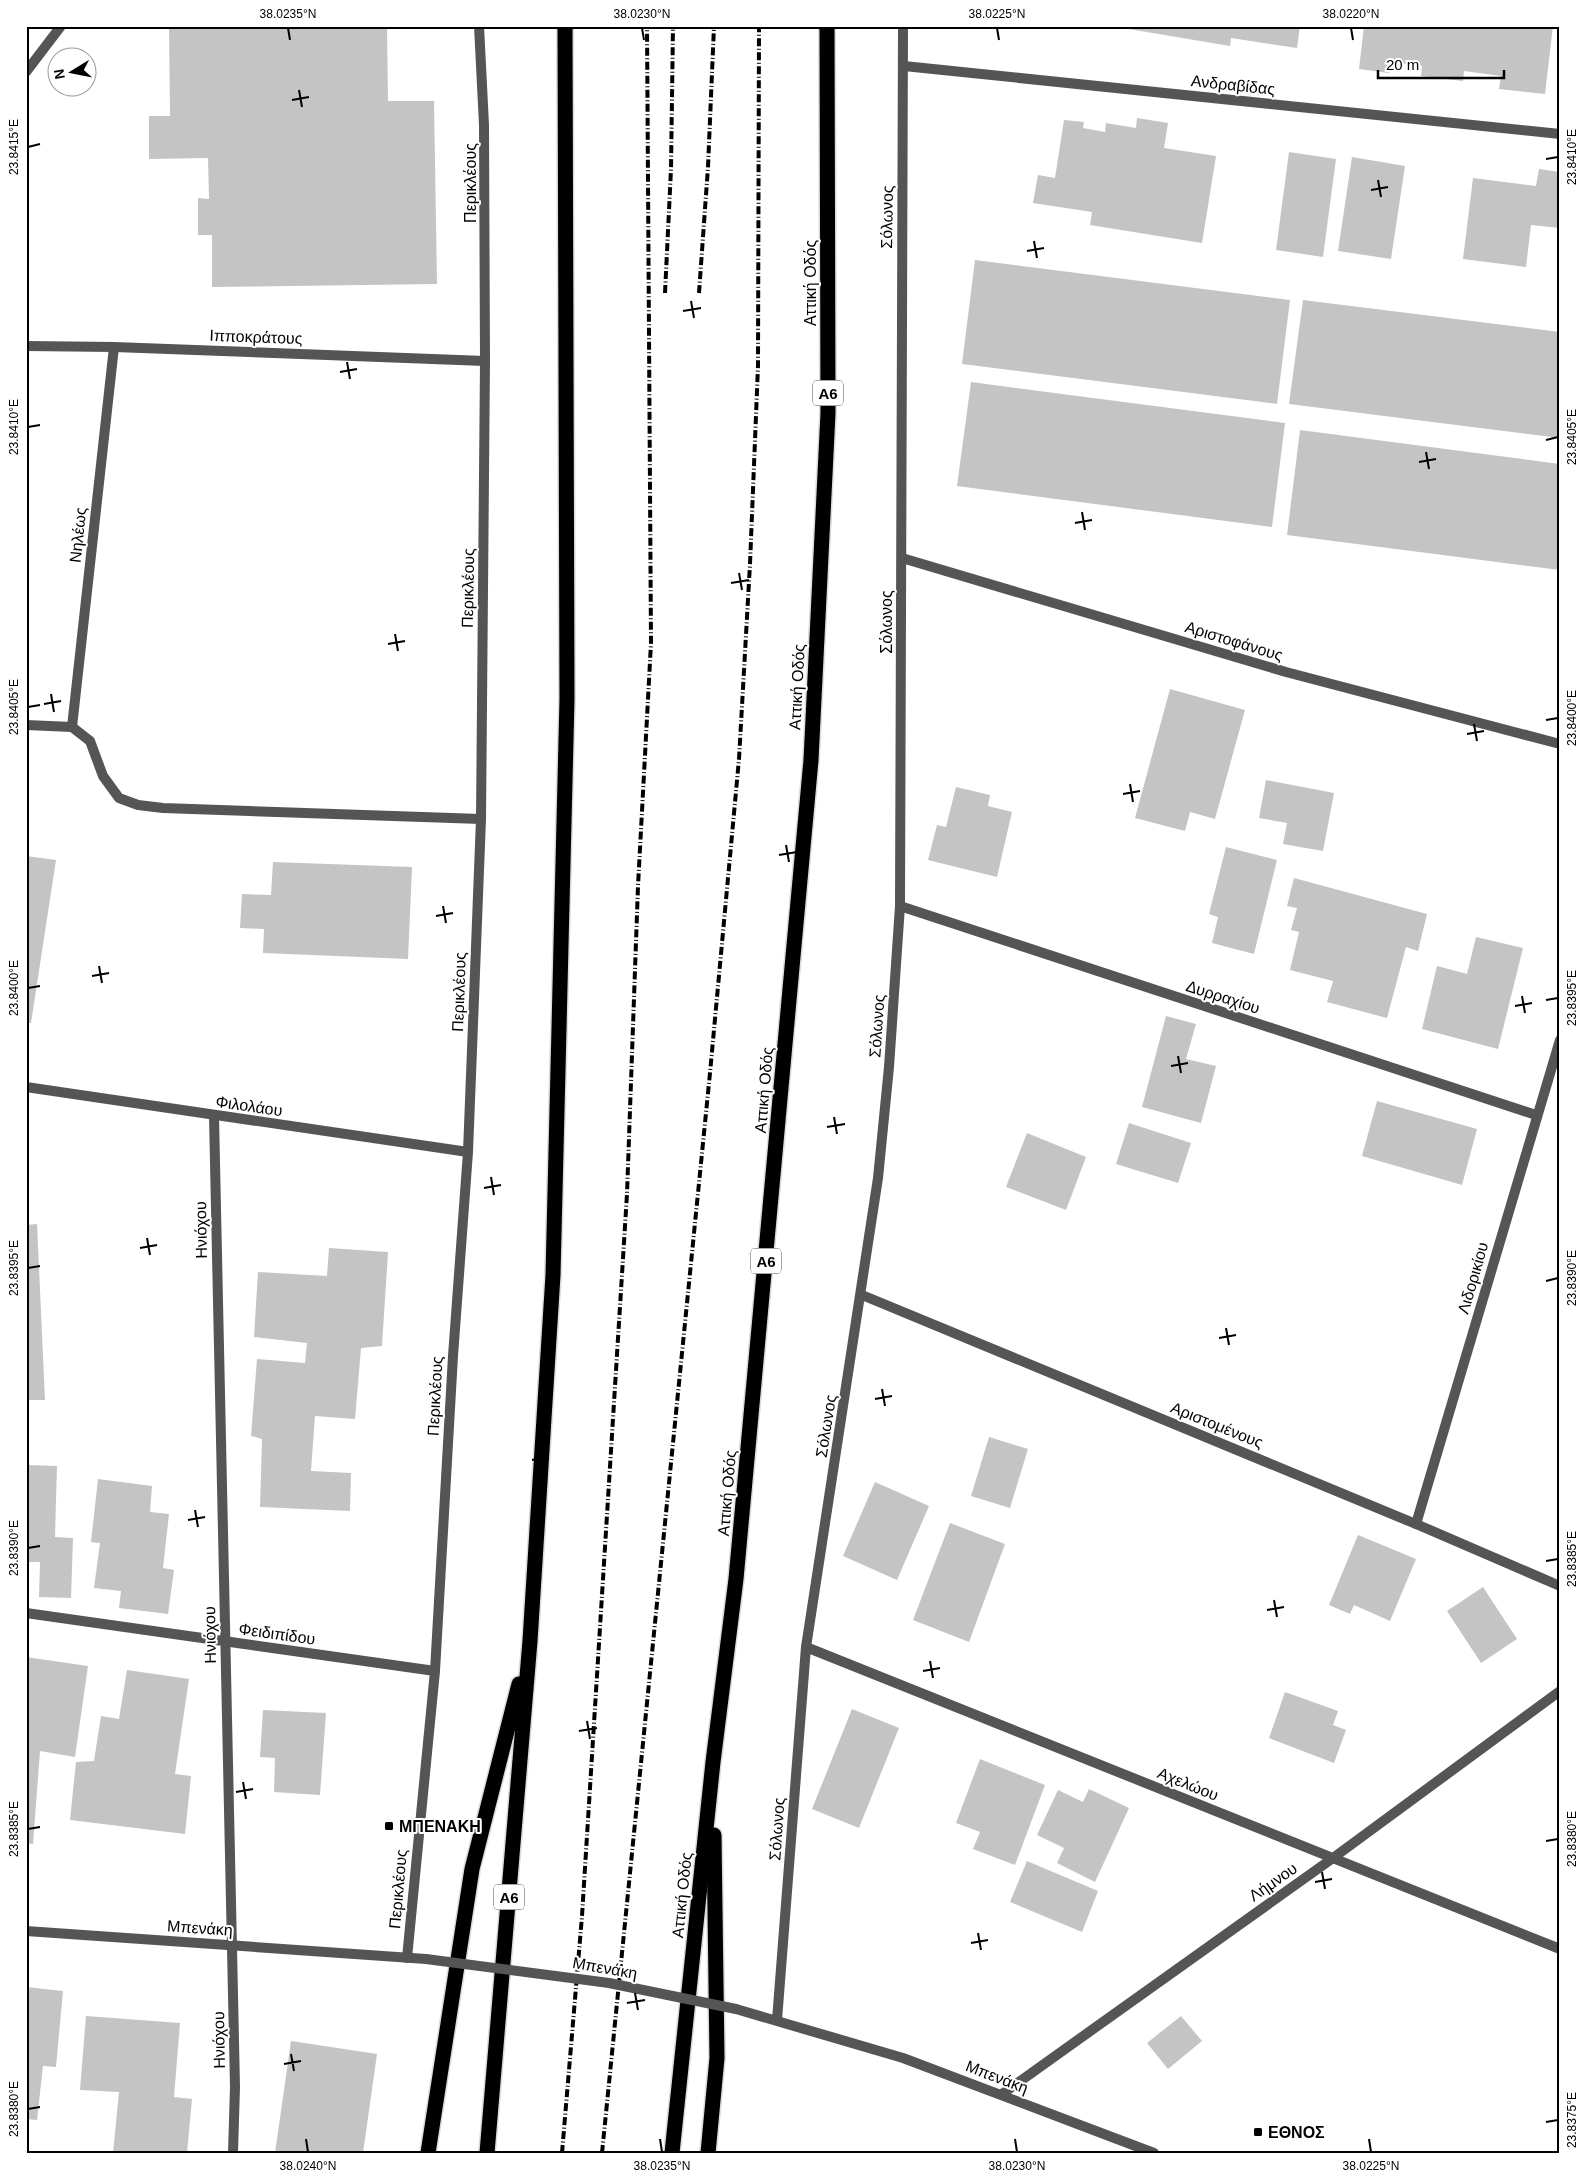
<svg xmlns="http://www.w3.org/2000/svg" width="1586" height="2179" font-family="Arial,sans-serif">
<rect width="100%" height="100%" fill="#fff"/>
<!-- building -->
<g fill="#c4c4c4">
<polygon points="169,26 387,26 388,101 434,101 437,284 212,287 212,235 198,235 198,198 209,199 208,158 149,159 149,116 170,116"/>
<polygon points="1111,26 1300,26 1297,48 1231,38 1230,46"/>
<polygon points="1364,26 1553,26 1545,94 1499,89 1501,76 1464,71 1463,81 1421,76 1422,66 1390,62 1389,73 1359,69"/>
<polygon points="1137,118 1168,123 1164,148 1216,156 1202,243 1090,225 1092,212 1033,203 1038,175 1055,178 1064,120 1084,122 1083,128 1105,132 1106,123 1136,128"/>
<polygon points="1289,152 1336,159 1323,257 1276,250"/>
<polygon points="1352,157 1405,166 1391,259 1338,251"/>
<polygon points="1539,169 1560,172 1560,228 1531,225 1526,267 1463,259 1473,178 1536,186"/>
<polygon points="975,260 1290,300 1277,404 962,364"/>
<polygon points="1303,300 1560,332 1560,438 1289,404"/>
<polygon points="971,382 1285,423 1272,527 957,486"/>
<polygon points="1300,430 1560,464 1560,570 1287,535"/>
<polygon points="1170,689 1245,710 1215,819 1190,812 1185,831 1135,818"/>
<polygon points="1266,780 1334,793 1323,851 1283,844 1287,823 1259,818"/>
<polygon points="956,787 990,795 988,806 1012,812 997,877 928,860 937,825 946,827"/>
<polygon points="1226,847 1277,860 1254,954 1212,943 1218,917 1209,914"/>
<polygon points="26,856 56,860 31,1023 26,1023"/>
<polygon points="273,862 412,867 408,959 263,953 264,929 240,928 242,894 271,895"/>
<polygon points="1294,878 1427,914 1418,951 1406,947 1387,1018 1327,1002 1333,981 1290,970 1299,932 1291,930 1297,908 1287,906"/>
<polygon points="1476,937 1523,948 1498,1049 1422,1029 1437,966 1467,974"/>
<polygon points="1166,1016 1196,1024 1186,1059 1216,1066 1201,1123 1142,1107"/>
<polygon points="1377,1101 1477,1129 1462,1185 1362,1156"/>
<polygon points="1129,1123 1191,1143 1178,1183 1116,1164"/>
<polygon points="1027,1133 1086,1157 1066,1210 1006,1187"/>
<polygon points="37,1224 45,1400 26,1400 26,1225"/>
<polygon points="329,1248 388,1252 382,1346 361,1348 355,1419 315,1416 311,1471 351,1473 350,1511 260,1507 262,1439 251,1436 257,1359 305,1363 307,1343 254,1337 258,1272 327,1276"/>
<polygon points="989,1437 1028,1449 1010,1508 971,1496"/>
<polygon points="26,1465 57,1466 55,1537 73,1538 71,1598 39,1597 40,1562 26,1562"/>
<polygon points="98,1479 152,1486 150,1512 169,1514 163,1568 174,1570 168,1614 119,1608 121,1591 94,1588 100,1543 91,1542"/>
<polygon points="875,1482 929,1506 897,1580 843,1556"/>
<polygon points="950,1523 1005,1544 969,1642 913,1620"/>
<polygon points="1358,1535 1416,1559 1390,1621 1354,1605 1350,1614 1329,1605"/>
<polygon points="1483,1587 1517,1639 1481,1663 1447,1611"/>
<polygon points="26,1657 88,1666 75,1757 40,1751 33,1844 26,1843"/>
<polygon points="127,1670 189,1679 175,1774 191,1776 185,1834 70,1820 76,1762 94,1761 101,1716 119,1719"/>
<polygon points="1285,1692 1338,1711 1333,1725 1346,1730 1334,1763 1269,1738"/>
<polygon points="852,1709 899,1728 859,1828 812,1809"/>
<polygon points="263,1710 326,1713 320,1795 274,1792 275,1758 260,1757"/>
<polygon points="980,1759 1045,1785 1015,1865 973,1849 980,1832 956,1823"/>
<polygon points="1089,1789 1129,1808 1095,1882 1057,1863 1064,1848 1037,1835 1058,1790 1083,1802"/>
<polygon points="1027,1861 1098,1891 1082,1932 1010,1902"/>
<polygon points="26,1987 63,1991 56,2067 43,2066 37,2120 26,2119"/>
<polygon points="86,2016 180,2023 174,2097 192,2099 187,2153 113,2153 119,2092 80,2090"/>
<polygon points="1181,2016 1202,2041 1168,2069 1147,2043"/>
<polygon points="291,2041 377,2054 363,2153 275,2153"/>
</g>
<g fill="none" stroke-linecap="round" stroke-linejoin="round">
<!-- motorway casing -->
<g stroke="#dbdbdb" stroke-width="18">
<g id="motorway">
<polyline points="428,2153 472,1869 519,1684"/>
<polyline points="487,2153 530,1641 553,1275 567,699 565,26"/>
<polyline points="672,2153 713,1762 736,1579 811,760 828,413 827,26"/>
<polyline points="708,2153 717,2058 714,1835"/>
</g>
</g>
<!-- service -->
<polyline stroke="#555" stroke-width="10" points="26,72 61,26"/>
<!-- minor -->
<g stroke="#555" stroke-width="10">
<polyline points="904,66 1560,134"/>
<polyline points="26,346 114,347 485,361"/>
<polyline points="902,558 1286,672 1560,744"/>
<polyline points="26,725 72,727"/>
<polyline points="72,727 90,741 103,776 119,798 138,805 163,808 481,819"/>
<polyline points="72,727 114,347"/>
<polyline points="900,906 1536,1115"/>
<polyline points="26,1087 468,1152"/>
<polyline points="214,1116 235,2087 233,2153"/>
<polyline points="862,1295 1416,1524 1560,1586"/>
<polyline points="1416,1524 1560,1040"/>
<polyline points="26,1613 435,1671"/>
<polyline points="806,1647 1560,1949"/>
<polyline points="1002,2094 1333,1858 1560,1691"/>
</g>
<!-- tertiary -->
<g stroke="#555" stroke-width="10">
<polyline points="26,1931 426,1959"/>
<polyline points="407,1958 435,1671 453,1356 468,1152 481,819 485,361 484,125 479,26"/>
<polyline points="736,2009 903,2058 1154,2153"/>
<polyline points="777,2020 806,1647 878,1178 889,1067 900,906 903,26"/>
</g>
<!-- motorway -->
<use href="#motorway" stroke="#000" stroke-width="15"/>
<!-- rail -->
<g stroke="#000" stroke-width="4" stroke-dasharray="8 2.5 1 2.5" stroke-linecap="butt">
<polyline points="665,293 671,169 673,26"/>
<polyline points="699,293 708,167 714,26"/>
<polyline points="562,2153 582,1916 627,1194 638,886 651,643 647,26"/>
<polyline points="602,2153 710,1073 739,759 750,564 758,366 759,26"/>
</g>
<!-- tertiary-bridge -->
<polyline stroke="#555" stroke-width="10" points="426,1959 609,1983 736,2009"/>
</g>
<!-- ticks -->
<path fill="none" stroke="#000" stroke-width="2" d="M288 28 290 40M642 28 644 40M997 28 999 40M1351 28 1353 40M299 90 302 107M292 100 309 97M28 147 40 144M1546 159 1558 157M1378 180 1381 197M1371 190 1388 187M1034 241 1037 258M1027 251 1044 248M691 301 694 318M683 311 701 308M347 362 350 379M340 372 357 369M28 427 40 425M1546 440 1558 437M1426 452 1429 469M1419 462 1436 459M1082 512 1085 530M1075 523 1092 520M739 573 742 590M731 583 749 580M395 634 398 651M388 644 405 641M51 694 54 712M44 704 61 701M28 707 40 705M1546 720 1558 718M1474 724 1477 741M1467 734 1484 731M1130 784 1133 802M1123 794 1140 791M786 845 789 862M779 855 797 852M443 906 446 923M436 916 453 913M99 966 102 983M92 976 109 973M28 988 40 986M1522 996 1525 1013M1546 1000 1558 998M1515 1006 1532 1003M1178 1056 1181 1073M1171 1066 1188 1063M834 1117 837 1134M827 1127 845 1124M491 1177 494 1195M484 1188 501 1185M147 1238 150 1255M140 1248 157 1245M28 1268 40 1266M1546 1281 1558 1278M1226 1328 1229 1345M1219 1338 1236 1335M882 1389 885 1406M875 1399 892 1396M539 1449 542 1467M532 1460 549 1456M195 1510 198 1527M188 1520 205 1517M28 1548 40 1546M1546 1561 1558 1559M1274 1600 1277 1617M1267 1610 1284 1607M930 1661 933 1678M923 1671 940 1668M587 1721 590 1739M579 1731 597 1728M243 1782 246 1799M236 1792 253 1789M28 1829 40 1827M1546 1841 1558 1839M1322 1872 1325 1889M1315 1882 1332 1879M978 1933 981 1950M971 1943 988 1940M635 1993 638 2010M627 2003 645 2000M291 2054 294 2071M284 2064 301 2061M28 2109 40 2107M1546 2122 1558 2120M306 2139 308 2152M660 2139 662 2152M1015 2139 1017 2152M1369 2139 1371 2152"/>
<!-- markers -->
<g fill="#000" stroke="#fff" stroke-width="2">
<rect x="384" y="1821" width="10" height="10" rx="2.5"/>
<rect x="1253" y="2127" width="10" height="10" rx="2.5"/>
</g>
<g text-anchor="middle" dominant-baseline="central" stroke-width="4" stroke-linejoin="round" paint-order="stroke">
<!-- shield labels -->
<g fill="#fff" stroke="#4c4c4c" stroke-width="1">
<rect x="813" y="380.5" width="30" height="25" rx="4"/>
<rect x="751" y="1248.5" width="30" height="25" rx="4"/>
<rect x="494" y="1884.5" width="30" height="25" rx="4"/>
</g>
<g font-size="15" font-weight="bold" fill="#000">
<text x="828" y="393">Α6</text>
<text x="766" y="1261">Α6</text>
<text x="509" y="1897">Α6</text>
</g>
<!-- street labels -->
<g font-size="16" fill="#000" stroke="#fff">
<text transform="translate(1233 85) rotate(6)">Ανδραβίδας</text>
<text transform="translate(470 183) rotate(-90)">Περικλέους</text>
<text transform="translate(887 217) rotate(-89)">Σόλωνος</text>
<text transform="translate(810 283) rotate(-90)">Αττική Οδός</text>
<text transform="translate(256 337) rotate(2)">Ιπποκράτους</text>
<text transform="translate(78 535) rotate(-84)">Νηλέως</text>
<text transform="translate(468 588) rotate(-89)">Περικλέους</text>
<text transform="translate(886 622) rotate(-90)">Σόλωνος</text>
<text transform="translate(1234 641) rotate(17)">Αριστοφάνους</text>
<text transform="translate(797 687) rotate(-87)">Αττική Οδός</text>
<text transform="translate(459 992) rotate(-88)">Περικλέους</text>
<text transform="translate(1223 997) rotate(18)">Δυρραχίου</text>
<text transform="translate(877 1026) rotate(-86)">Σόλωνος</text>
<text transform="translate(764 1090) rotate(-85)">Αττική Οδός</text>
<text transform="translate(249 1106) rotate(8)">Φιλολάου</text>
<text transform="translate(201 1230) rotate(-91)">Ηνιόχου</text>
<text transform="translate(1473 1278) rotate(-74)">Λιδορικίου</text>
<text transform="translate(435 1396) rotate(-87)">Περικλέους</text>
<text transform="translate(1217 1425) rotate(22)">Αριστομένους</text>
<text transform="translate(826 1426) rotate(-81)">Σόλωνος</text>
<text transform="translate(727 1493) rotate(-85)">Αττική Οδός</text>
<text transform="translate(277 1634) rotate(8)">Φειδιπίδου</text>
<text transform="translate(210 1635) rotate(-91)">Ηνιόχου</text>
<text transform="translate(1188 1784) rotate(22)">Αχελώου</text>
<text transform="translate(777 1829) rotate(-86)">Σόλωνος</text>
<text transform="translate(1273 1882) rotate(-35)">Λήμνου</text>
<text transform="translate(398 1889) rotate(-85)">Περικλέους</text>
<text transform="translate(682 1895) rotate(-84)">Αττική Οδός</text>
<text transform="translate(200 1928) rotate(4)">Μπενάκη</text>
<text transform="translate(605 1968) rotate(10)">Μπενάκη</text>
<text transform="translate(219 2040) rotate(-91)">Ηνιόχου</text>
<text transform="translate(997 2077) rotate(21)">Μπενάκη</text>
</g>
<!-- poi labels -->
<g font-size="16" font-weight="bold" fill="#000" stroke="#fff" text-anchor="start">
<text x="399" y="1826">ΜΠΕΝΑΚΗ</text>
<text x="1268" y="2132">ΕΘΝΟΣ</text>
</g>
</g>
<!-- border -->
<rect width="1586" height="2179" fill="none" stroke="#ffffff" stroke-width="55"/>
<!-- north arrow -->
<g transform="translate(72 72) rotate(260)"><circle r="24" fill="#ffffff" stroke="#999999"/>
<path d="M0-4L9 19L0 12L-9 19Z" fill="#000000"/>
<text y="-8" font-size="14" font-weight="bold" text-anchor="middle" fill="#000000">N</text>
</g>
<!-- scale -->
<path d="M1378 70v8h126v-8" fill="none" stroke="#000000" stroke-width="2.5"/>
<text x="1386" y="70" font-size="15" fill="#000000" stroke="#ffffff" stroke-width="4" paint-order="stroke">20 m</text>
<rect x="28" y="28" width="1530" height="2124" fill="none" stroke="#000" stroke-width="2"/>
<g font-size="12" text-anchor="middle" fill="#000">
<text x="288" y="18">38.0235°N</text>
<text x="642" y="18">38.0230°N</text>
<text x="997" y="18">38.0225°N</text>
<text x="1351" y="18">38.0220°N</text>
<text transform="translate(14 147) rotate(-90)" y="4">23.8415°E</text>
<text transform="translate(1572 157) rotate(-90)" y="4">23.8410°E</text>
<text transform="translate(14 427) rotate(-90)" y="4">23.8410°E</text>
<text transform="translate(1572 437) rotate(-90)" y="4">23.8405°E</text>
<text transform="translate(14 707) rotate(-90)" y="4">23.8405°E</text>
<text transform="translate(1572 718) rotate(-90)" y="4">23.8400°E</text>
<text transform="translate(14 988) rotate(-90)" y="4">23.8400°E</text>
<text transform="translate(1572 998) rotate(-90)" y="4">23.8395°E</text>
<text transform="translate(14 1268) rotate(-90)" y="4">23.8395°E</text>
<text transform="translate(1572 1278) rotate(-90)" y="4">23.8390°E</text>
<text transform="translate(14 1548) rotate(-90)" y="4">23.8390°E</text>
<text transform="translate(1572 1559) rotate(-90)" y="4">23.8385°E</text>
<text transform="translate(14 1829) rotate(-90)" y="4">23.8385°E</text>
<text transform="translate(1572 1839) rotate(-90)" y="4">23.8380°E</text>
<text transform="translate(14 2109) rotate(-90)" y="4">23.8380°E</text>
<text transform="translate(1572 2120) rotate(-90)" y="4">23.8375°E</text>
<text x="308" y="2170">38.0240°N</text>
<text x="662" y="2170">38.0235°N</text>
<text x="1017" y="2170">38.0230°N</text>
<text x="1371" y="2170">38.0225°N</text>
</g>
</svg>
